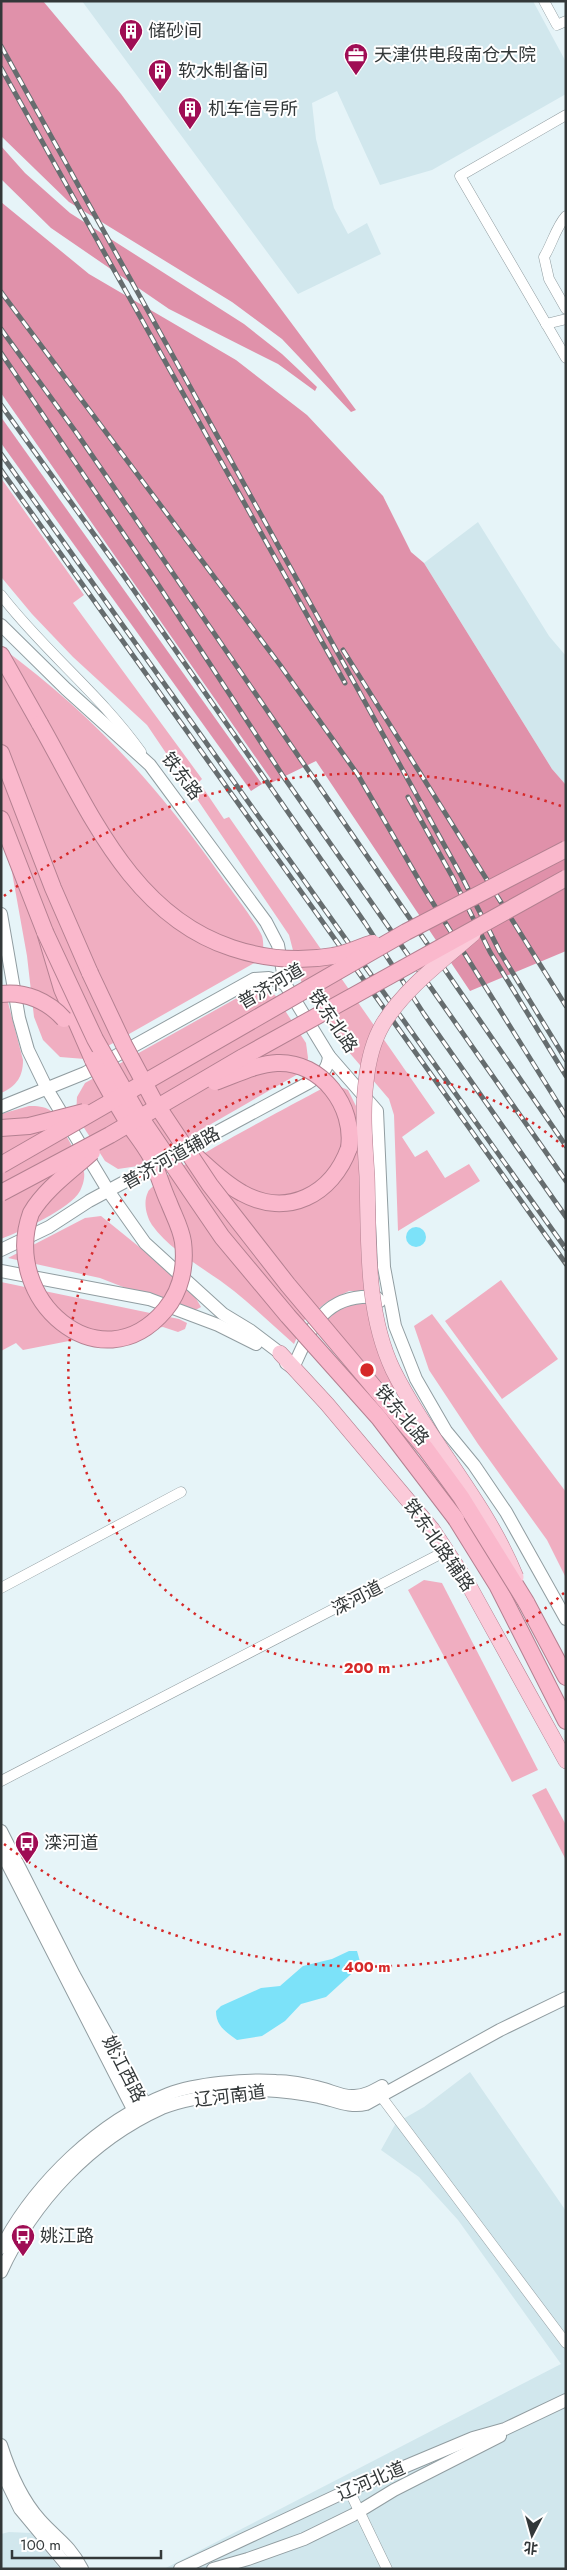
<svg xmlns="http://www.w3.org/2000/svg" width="567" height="2570" font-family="Jost,'Noto Sans SC',sans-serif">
<rect width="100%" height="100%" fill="#e6f4f8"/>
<!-- built -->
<g fill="#d1e7ed">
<polygon points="82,1 533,1 566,62 566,94 432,170 380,185 337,91 312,103 316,139 334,208 348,234 367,223 381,254 298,294"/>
<polygon points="478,522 549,636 566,656 566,785 552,769 424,563"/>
<polygon points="470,2072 566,2211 566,2569 164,2569 561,2364 458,2220 419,2177 381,2150 396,2123 424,2107"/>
<polygon points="9,2532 31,2533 60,2569 1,2569 1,2534"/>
</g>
<!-- green -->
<g fill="#f0aec1">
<polygon points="1,478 84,595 73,603 202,779 199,782 224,819 229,817 435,1113 402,1137 415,1157 427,1150 445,1178 469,1164 480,1181 398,1231 394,1115 389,1099 336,1037 301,981 289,935 147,725 73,657 32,614 2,578"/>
<path d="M1 647C92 714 157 785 221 876 231 890 256 922 262 936 264 942 263 952 263 958L85 1059 60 1057 43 1040 34 1017 27 956 1 811Z"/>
<path d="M4 987 23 1060C23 1076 17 1086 1 1093V996Z"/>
<polygon points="253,989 264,989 275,995 306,1043 308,1058 305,1070 138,1166 118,1169 105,1161 76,1115 77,1097 85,1083"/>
<path d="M336 1085 348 1090 356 1106 365 1291H349L327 1302 305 1319 294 1344C274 1326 255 1308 234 1291 208 1270 172 1253 152 1225 146 1216 143 1202 148 1192 155 1176 298 1102 323 1088Z"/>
<path d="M29 1106C37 1106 44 1106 51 1111 55 1114 84 1166 84 1172 85 1178 83 1185 80 1191 70 1209 21 1231 1 1239V1114Z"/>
<polygon points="101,1216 190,1288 201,1307 190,1313 100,1278 8,1258 85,1218"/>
<polygon points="501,1280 558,1359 502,1399 445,1321"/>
<polygon points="1,1282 179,1319 187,1323 185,1329 178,1332 163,1327 74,1340 23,1350 16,1343 1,1351"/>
<polygon points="366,1299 381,1358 397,1391 391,1393 325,1317 344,1305"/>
<polygon points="432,1314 566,1492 566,1578 547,1540 478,1444 429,1370 414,1326"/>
<polygon points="424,1580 442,1583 538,1770 512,1782 408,1590"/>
<polygon points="546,1788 566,1825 566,1860 532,1795"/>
</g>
<!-- forest -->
<g fill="#e091aa">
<polygon points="1,1 43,1 121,94 356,410 351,412 282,339 232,302 69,202 1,136"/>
<polygon points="1,146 25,173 70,213 244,324 282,354 317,387 315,391 278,364 169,309 51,228 1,179"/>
<polygon points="1,202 89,274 236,360 307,415 383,496 411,552 424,563 552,769 566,785 566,951 470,991 316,761 273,782 1,393"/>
<polygon points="1,417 262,784 251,791 1,443"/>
</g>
<!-- water -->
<g fill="#7ce2f9">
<circle cx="416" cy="1237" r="10"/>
<path d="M349 1951H357L361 1965 326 1997 301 2004 285 2021 262 2036 237 2040C226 2032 216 2026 216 2011L221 2006 261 1988 280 1986 303 1966 332 1959Z"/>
</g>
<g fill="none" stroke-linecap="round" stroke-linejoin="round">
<!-- minor casing -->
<g stroke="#919da1" stroke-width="11">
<g id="minor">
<polyline points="544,1 557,25 566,21"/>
<polyline points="566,115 460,176 566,358"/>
<path d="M566 216C556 227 552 244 544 257L549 279 566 309"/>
<polyline points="546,324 566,319"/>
<path d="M1 595C44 651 100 694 141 752"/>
<polyline points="1,1588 181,1492"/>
<polyline points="1,1781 446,1551"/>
<polyline points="377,2091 566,2343"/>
<polyline points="349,2490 387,2569"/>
</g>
</g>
<!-- tertiary casing -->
<g stroke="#919da1" stroke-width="14">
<g id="tertiary">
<polyline points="1,625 66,689 150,765 266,922 278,945 285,984 329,1056 377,1111 384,1267 395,1326 416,1379 446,1431 474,1465 506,1512 566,1619"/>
<polyline points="1,914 19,1018 28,1050 47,1089 109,1192 145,1243 223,1314 251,1331 280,1353"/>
<polyline points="1,1107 85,1073 254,979 269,978 285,984"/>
<path d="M1 1250 49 1227 89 1201 308 1083C320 1075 328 1071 329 1056"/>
<polyline points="1,1271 149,1299 218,1325 256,1344"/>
<path d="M286 1363 293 1368C311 1328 324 1293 376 1297L380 1301"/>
<polyline points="1,1831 74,1975 145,2104 144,2111"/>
<polyline points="1,1851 134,2111 140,2115"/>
<path d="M1 2248C35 2183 99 2121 168 2094 196 2083 246 2079 276 2081 293 2081 309 2085 324 2089 334 2092 344 2097 354 2096 364 2096 373 2091 382 2086"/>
<path d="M1 2272C33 2202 91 2140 162 2108 182 2100 204 2097 225 2094 237 2093 250 2089 262 2090 281 2091 300 2093 319 2097 335 2100 349 2108 366 2104L500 2030 566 1998"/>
<path d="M1 2445C9 2470 22 2500 40 2520 56 2538 70 2545 82 2569"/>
<polyline points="1,2470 20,2509 70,2569"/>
<polyline points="180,2569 349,2490 473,2438 505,2429 566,2400"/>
<polyline points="213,2569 248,2559 304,2539 353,2515 394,2490 500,2436"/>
</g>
</g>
<!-- primary casing -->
<g stroke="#b48091" stroke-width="16">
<polyline id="primary" points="280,1353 327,1404 432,1529 467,1582 566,1761"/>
</g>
<!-- trunk casing -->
<g stroke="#b48091" stroke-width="18">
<g id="trunk">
<polyline points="1,655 40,724"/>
<polyline points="1,753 53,888 90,973"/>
<polyline points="1,819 45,932 62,989 93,1060"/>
<path d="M191 1152C207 1166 223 1183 242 1193 287 1218 332 1195 349 1148"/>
<polyline points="456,1519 497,1585 566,1721"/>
<polyline points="526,1602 566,1677"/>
</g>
</g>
<!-- minor -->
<use href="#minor" stroke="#fff" stroke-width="10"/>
<!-- tertiary -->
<use href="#tertiary" stroke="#fff" stroke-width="12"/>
<!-- primary -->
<use href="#primary" stroke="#fbcad9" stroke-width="15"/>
<!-- trunk -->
<use href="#trunk" stroke="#fab8cc" stroke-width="16"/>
<!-- rail casing -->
<g stroke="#666d6f" stroke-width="5">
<g id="rail">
<polyline points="1,46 462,877 500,952 566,1060"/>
<polyline points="1,68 345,683"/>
<polyline points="1,292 280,665 358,775 423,887 566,1116"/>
<polyline points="1,329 78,435 566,1146"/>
<polyline points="1,353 159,586 283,776 566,1181"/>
<polyline points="1,405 124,576 365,923 424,1014 566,1217"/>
<polyline points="1,454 566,1249"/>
<polyline points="1,470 566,1264"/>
<polyline points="343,650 566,1006"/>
<polyline points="408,797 453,878 490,952 566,1076"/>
</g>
</g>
<!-- rail -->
<use href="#rail" stroke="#fff" stroke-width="3" stroke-dasharray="9" stroke-linecap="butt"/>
<!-- primary-bridge casing -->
<g stroke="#b48091" stroke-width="16" stroke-linecap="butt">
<path id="primary-bridge" d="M473 934C442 961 405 988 383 1024 373 1041 368 1062 366 1082 362 1113 365 1145 367 1176 369 1240 365 1311 393 1370 429 1442 486 1502 516 1577"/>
</g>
<!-- trunk-bridge casing -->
<g stroke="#b48091" stroke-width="18" stroke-linecap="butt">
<g id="trunk-bridge">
<path d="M40 724C89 810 131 915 232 948 265 959 299 962 333 956 347 954 360 947 373 943"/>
<polyline points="45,932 95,1039 136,1111 222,1237 288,1316 379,1418 456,1519"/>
<polyline points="90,973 124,1045 154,1101 210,1185 288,1285 426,1449 461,1497 526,1602"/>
<path d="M1 994C25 991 48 1001 64 1019"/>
<path d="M215 1082C235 1075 256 1064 277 1063 322 1061 355 1107 349 1148"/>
<polyline points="1,1128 29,1126 84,1112"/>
<path d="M92 1152C71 1171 45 1189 31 1213 0 1299 100 1387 165 1310 181 1291 186 1266 183 1242 181 1228 174 1216 169 1203 162 1188 158 1172 151 1157 145 1146 137 1136 130 1126 117 1104 104 1083 93 1060"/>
<polyline points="1,1165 406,932 566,849"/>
<polyline points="1,1193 110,1135 243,1057 566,878"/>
</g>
</g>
<!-- primary-bridge -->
<use href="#primary-bridge" stroke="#fbcad9" stroke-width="15"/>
<!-- trunk-bridge -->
<use href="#trunk-bridge" stroke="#fab8cc" stroke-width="16"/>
</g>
<!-- distance rings -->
<g fill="none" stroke="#d62828" stroke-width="2.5" stroke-dasharray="2.5 5">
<path d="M564 1593A298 298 0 1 1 564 1147"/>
<path d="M561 1934A597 597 0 0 1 4 1844M4 896A597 597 0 0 1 561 806"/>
</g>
<!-- icons -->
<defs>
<g id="building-pin" transform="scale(1.25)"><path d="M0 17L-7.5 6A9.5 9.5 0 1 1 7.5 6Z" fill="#9f0d54" stroke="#fff"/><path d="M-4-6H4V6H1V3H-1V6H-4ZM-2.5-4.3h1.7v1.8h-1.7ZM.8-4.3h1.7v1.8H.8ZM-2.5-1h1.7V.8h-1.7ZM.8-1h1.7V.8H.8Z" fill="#fff"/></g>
<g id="office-pin" transform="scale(1.25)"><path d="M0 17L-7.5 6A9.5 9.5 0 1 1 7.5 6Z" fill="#9f0d54" stroke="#fff"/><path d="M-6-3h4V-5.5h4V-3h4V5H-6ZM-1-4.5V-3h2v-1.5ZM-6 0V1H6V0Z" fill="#fff"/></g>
<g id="bus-pin" transform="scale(1.25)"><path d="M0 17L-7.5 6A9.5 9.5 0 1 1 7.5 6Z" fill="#9f0d54" stroke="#fff"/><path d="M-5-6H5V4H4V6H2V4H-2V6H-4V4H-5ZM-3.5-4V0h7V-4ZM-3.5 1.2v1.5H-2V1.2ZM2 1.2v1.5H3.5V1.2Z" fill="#fff"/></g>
</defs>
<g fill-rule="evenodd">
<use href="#building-pin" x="131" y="31"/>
<use href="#office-pin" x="356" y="55"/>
<use href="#building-pin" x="160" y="71"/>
<use href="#building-pin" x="190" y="109"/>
<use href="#bus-pin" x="27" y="1843"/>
<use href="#bus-pin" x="23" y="2236"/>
</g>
<g text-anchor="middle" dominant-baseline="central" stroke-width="4" stroke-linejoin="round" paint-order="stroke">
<!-- poi labels -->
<g font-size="18" fill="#333839" stroke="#fff" text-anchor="start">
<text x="148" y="31">储砂间</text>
<text x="374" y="55">天津供电段南仓大院</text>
<text x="178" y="71">软水制备间</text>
<text x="208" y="109">机车信号所</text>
<text x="44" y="1843">滦河道</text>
<text x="40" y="2236">姚江路</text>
</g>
<!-- street labels -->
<g font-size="18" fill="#333839" stroke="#fff">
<text transform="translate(182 776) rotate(53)">铁东路</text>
<text transform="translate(271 986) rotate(-30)">普济河道</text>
<text transform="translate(333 1021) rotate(56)">铁东北路</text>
<text transform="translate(171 1158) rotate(-29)">普济河道辅路</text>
<text transform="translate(402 1415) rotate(50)">铁东北路</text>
<text transform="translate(439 1545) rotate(55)">铁东北路辅路</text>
<text transform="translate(357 1598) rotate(-27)">滦河道</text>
<text transform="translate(124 2069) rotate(63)">姚江西路</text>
<text transform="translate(230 2096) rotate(-7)">辽河南道</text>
<text transform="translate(371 2481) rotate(-23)">辽河北道</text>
</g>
</g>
<circle cx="367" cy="1370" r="8" fill="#d62828" stroke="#fff" stroke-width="2.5"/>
<g font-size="15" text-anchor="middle" font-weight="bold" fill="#d62828" stroke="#fff" stroke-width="4" stroke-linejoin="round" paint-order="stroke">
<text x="367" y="1673">200 m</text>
<text x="367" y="1972">400 m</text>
</g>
<!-- border -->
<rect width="567" height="2570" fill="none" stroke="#333839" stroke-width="5"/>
<!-- north arrow -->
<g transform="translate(532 2535) rotate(186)" stroke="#ffffff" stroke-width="4" paint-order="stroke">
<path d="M0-4L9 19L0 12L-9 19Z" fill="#333839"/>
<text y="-8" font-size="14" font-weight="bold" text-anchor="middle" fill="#333839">北</text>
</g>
<!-- scale -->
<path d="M12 2550v8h149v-8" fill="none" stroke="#333839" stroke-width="2.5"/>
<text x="20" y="2550" font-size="15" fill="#333839" stroke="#ffffff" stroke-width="4" paint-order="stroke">100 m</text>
</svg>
